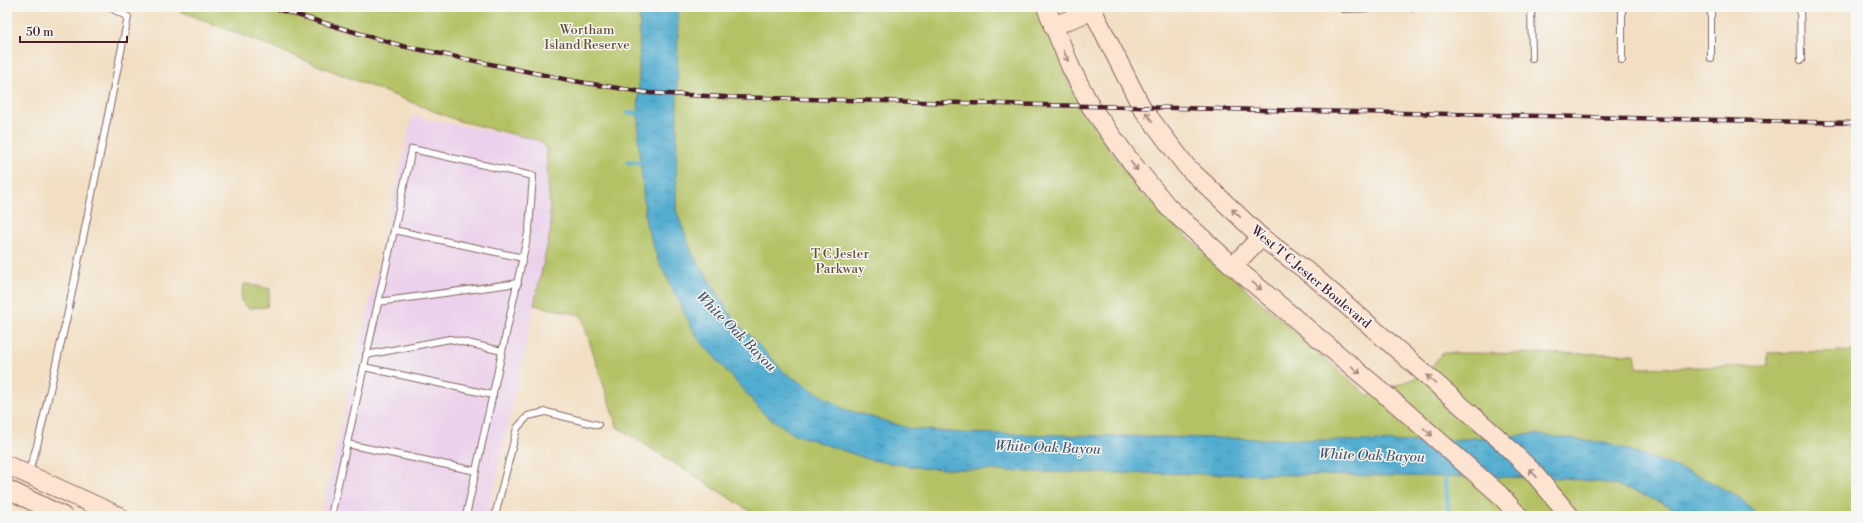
<svg xmlns="http://www.w3.org/2000/svg" width="1863" height="523" font-family="'Libre Bodoni',serif">
<defs>
<pattern id="water-ripples" width="26" height="14" patternUnits="userSpaceOnUse"><rect width="26" height="14" fill="#52add0"/><path d="M2 4q2-2 4 0t4 0M15 11q2-2 4 0t4 0" fill="none" stroke="#468ca9"/></pattern>
</defs>
<rect width="100%" height="100%" fill="#f6f6f2"/>
<filter id="ink" filterUnits="userSpaceOnUse"><feTurbulence type="fractalNoise" baseFrequency=".025" numOctaves="2"/><feDisplacementMap in="SourceGraphic" scale="8" xChannelSelector="R" yChannelSelector="G"/><feConvolveMatrix kernelMatrix="1 2 1 2 8 2 1 2 1" color-interpolation-filters="sRGB"/></filter>
<filter id="wash" filterUnits="userSpaceOnUse"><feTurbulence type="fractalNoise" baseFrequency=".012" numOctaves="4" result="noise"/><feDisplacementMap in="SourceGraphic" scale="16" xChannelSelector="R" yChannelSelector="G"/><feGaussianBlur stdDeviation="0.9" result="paint"/><feColorMatrix in="noise" values="0 0 0 0 0 0 0 0 0 0 0 0 0 0 0 0 0 1.4 0 .05"/><feComposite in="paint" operator="in"/></filter>
<g filter="url(#wash)">
<rect width="100%" height="100%" fill="#f2dfc3"/>
<!-- built -->
<polygon fill="#ebd1eb" points="412,116 538,140 543,143 546,149 551,229 488,516 321,516"/>
<!-- green -->
<g fill="#b4c265" stroke="#7f7048">
<polygon points="170,7 1037,7 1095,127 1111,151 1147,196 1187,237 1368,396 1434,371 1433,365 1442,353 1635,354 1637,368 1767,366 1767,353 1856,351 1856,516 758,516 617,427 581,315 534,305 551,229 546,150 543,143 537,140 459,121"/>
<polygon points="247,284 270,289 267,307 248,308 241,301 243,285"/>
</g>
<!-- water -->
<polygon fill="url(#water-ripples)" stroke="#4e667e" points="640,7 678,7 676,210 692,253 733,318 785,373 844,409 912,429 964,433 1418,442 1535,434 1612,444 1696,474 1740,498 1758,516 1692,516 1629,489 1600,482 1564,478 1034,472 921,468 871,460 794,434 765,415 696,336 658,260 646,224 638,136"/>
<g fill="none" stroke-linecap="round" stroke-linejoin="round">
<!-- stream -->
<g stroke="#52add0" stroke-width="4.5">
<polyline points="628,113 644,113"/>
<polyline points="628,162 646,162"/>
<polyline points="1444,472 1449,516"/>
</g>
</g>
</g>
<g filter="url(#ink)">
<g fill="none" stroke-linecap="round" stroke-linejoin="round">
<!-- service casing -->
<g stroke="#856260" stroke-width="8">
<g id="service">
<polyline points="1531,7 1532,58"/>
<polyline points="1622,7 1622,60"/>
<polyline points="1711,7 1711,59"/>
<polyline points="1800,7 1801,60"/>
<polyline points="1343,9 1412,7"/>
<polyline points="394,230 523,258"/>
<polyline points="378,302 518,283"/>
<polyline points="366,355 450,339 502,351"/>
<polyline points="364,367 493,395"/>
<polyline points="347,444 476,471"/>
<polyline points="28,474 37,446 68,312 128,17 109,7"/>
<polyline points="331,516 412,149 533,176 529,229 466,516"/>
<polyline points="495,516 517,428 528,416 546,412 598,425"/>
</g>
</g>
<!-- secondary casing -->
<g stroke="#856260" stroke-width="20">
<g id="secondary">
<polyline points="1046,7 1071,68 1091,107 1128,158 1168,207 1233,266 1399,406 1499,494 1519,516"/>
<polyline points="1091,7 1142,108 1187,167 1261,237 1312,275 1496,436 1531,470 1570,516"/>
<polyline points="1053,26 1092,11"/>
<polyline points="1233,266 1261,237"/>
<polyline points="7,465 119,516"/>
<polyline points="7,489 63,516"/>
</g>
</g>
<!-- service -->
<use href="#service" stroke="#fff" stroke-width="6"/>
<!-- secondary -->
<use href="#secondary" stroke="#fde4d1" stroke-width="18"/>
<!-- rail casing -->
<g stroke="#4a1f2b" stroke-width="4.5">
<polyline id="rail" points="270,7 402,46 574,81 649,93 726,97 1043,105 1856,123"/>
</g>
<!-- rail -->
<use href="#rail" stroke="#f6f6f2" stroke-width="3" stroke-dasharray="9" stroke-linecap="butt"/>
</g>
<!-- one-way arrows -->
<defs><path id="oneway-shaft" d="M-6 0H5M1.5-3L5.5 0L1.5 3" fill="none" stroke-width="1.6" stroke-linecap="round" stroke-linejoin="round"/></defs>
<g stroke="#a4827e">
<use href="#oneway-shaft" transform="translate(1066 56) rotate(66)"/>
<use href="#oneway-shaft" transform="translate(1149 117) rotate(-127)"/>
<use href="#oneway-shaft" transform="translate(1134 166) rotate(51)"/>
<use href="#oneway-shaft" transform="translate(1236 213) rotate(-136)"/>
<use href="#oneway-shaft" transform="translate(1257 286) rotate(40)"/>
<use href="#oneway-shaft" transform="translate(1356 370) rotate(40)"/>
<use href="#oneway-shaft" transform="translate(1431 379) rotate(-138)"/>
<use href="#oneway-shaft" transform="translate(1428 432) rotate(41)"/>
<use href="#oneway-shaft" transform="translate(1533 473) rotate(-133)"/>
</g>
</g>
<g text-anchor="middle" dominant-baseline="central" stroke-width="3" stroke-linejoin="round" paint-order="stroke">
<!-- park labels -->
<g font-size="13" fill="#6a503c" stroke="#f6f6f2">
<text x="587" y="30">Wortham<tspan x="587" dy="15">Island Reserve</tspan></text>
<text x="840" y="254">T C Jester<tspan x="840" dy="15">Parkway</tspan></text>
</g>
<!-- street labels -->
<g font-size="13" fill="#4a1f2b" stroke="#f6f6f2">
<text transform="translate(1311 277) rotate(40)">West T C Jester Boulevard</text>
</g>
<!-- water labels -->
<g font-size="14" font-style="italic" fill="#4d586d" stroke="#f6f6f2">
<text transform="translate(736 332) rotate(45)">White Oak Bayou</text>
<text transform="translate(1048 448) rotate(2)">White Oak Bayou</text>
<text transform="translate(1372 456) rotate(2)">White Oak Bayou</text>
</g>
</g>
<!-- margin -->
<rect width="1863" height="523" fill="none" stroke="#f6f6f2" stroke-width="24"/>
<!-- scale -->
<path d="M20 36v6h107v-6" fill="none" stroke="#4a1f2b" stroke-width="2"/>
<text x="26" y="36" font-size="12" fill="#4a1f2b" stroke="#f6f6f2" stroke-width="3" paint-order="stroke">50 m</text>
</svg>
